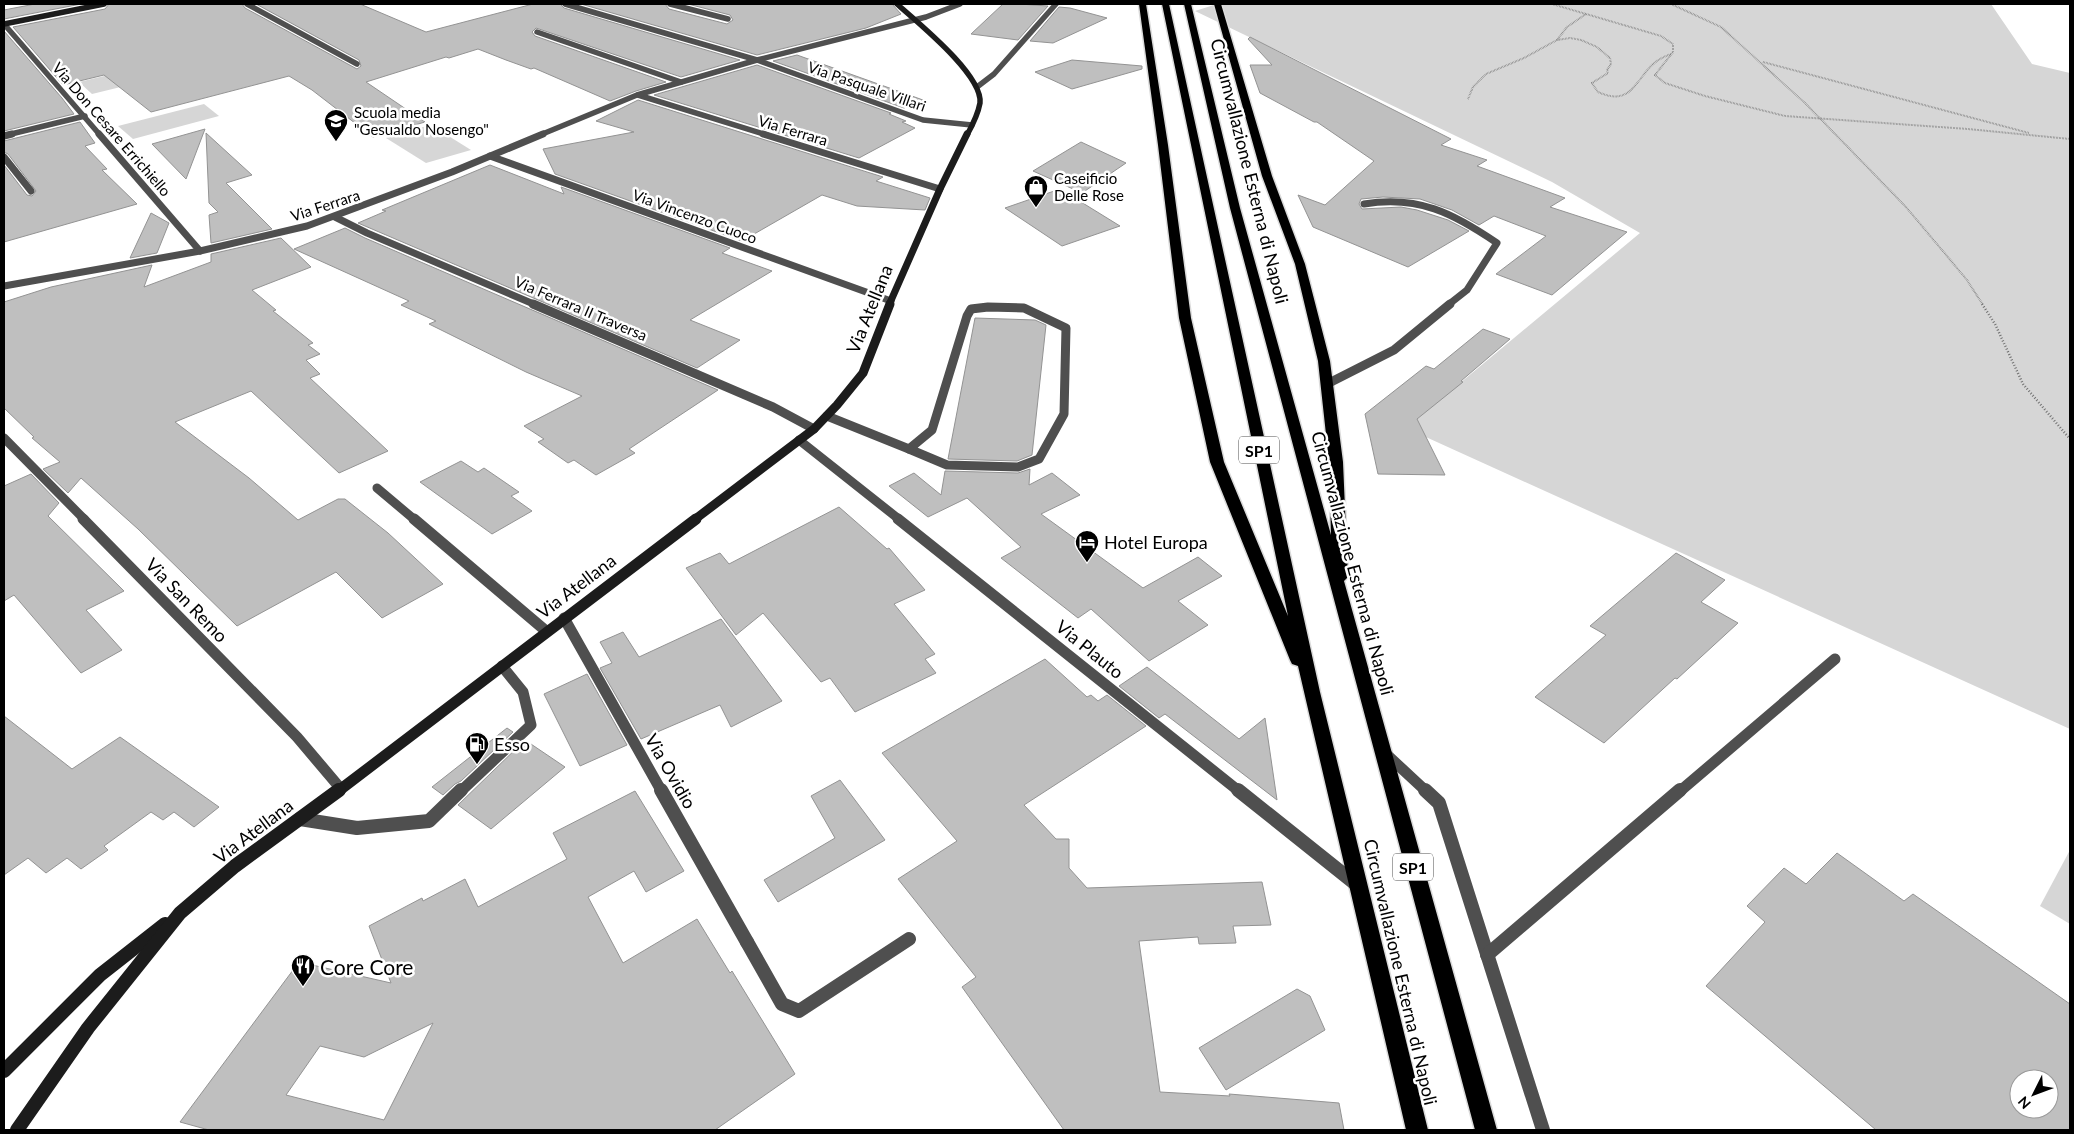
<svg xmlns="http://www.w3.org/2000/svg" width="2074" height="1134" font-family="Lato,sans-serif">
<rect width="100%" height="100%" fill="#fff"/>
<!-- green -->
<g fill="#d6d6d6">
<polygon points="1217,4 1991,4 2032,64 2070,73 2070,729 1406,428 1640,233 1552,182 1195,11"/>
<polygon points="159,63 174,74 92,94 79,82"/>
<polygon points="204,104 219,116 133,139 118,126"/>
<polygon points="430,125 431,125 471,150 426,163 386,138"/>
<polygon points="2070,850 2070,924 2040,906"/>
</g>
<!-- building -->
<g fill="#bfbfbf" stroke="#939393" fill-rule="evenodd">
<polygon points="35,4 81,4 4,19 4,10"/>
<polygon points="109,4 242,4 245,8 357,69 361,66 359,60 256,4 360,4 426,32 533,4 560,4 564,8 740,60 681,77 536,28 532,32 535,36 666,82 636,91 610,101 534,68 531,69 506,60 478,49 449,58 446,57 366,82 425,122 373,137 312,90 289,76 151,112 104,75 63,85 13,27 105,9"/>
<polygon points="581,4 665,4 669,9 727,24 733,20 730,15 688,4 892,4 901,14 866,28 757,55"/>
<polygon points="1003,4 1019,4 1048,6 1018,40 971,34"/>
<polygon points="1059,7 1070,8 1107,18 1053,43 1030,41"/>
<polygon points="4,31 62,98 74,114 4,131"/>
<polygon points="1250,37 1451,139 1441,145 1487,160 1477,166 1565,198 1550,207 1627,232 1552,295 1496,274 1546,236 1494,216 1479,225 1452,210 1420,199 1383,197 1361,199 1359,204 1362,209 1401,207 1417,210 1448,220 1469,231 1408,267 1313,227 1298,195 1325,205 1374,161 1317,122 1314,122 1260,93 1250,65 1272,65 1248,39"/>
<polygon points="797,55 923,100 904,108 773,61"/>
<polygon points="1072,60 1142,66 1142,69 1072,89 1035,72"/>
<polygon points="757,65 891,113 889,114 906,121 902,122 915,128 859,158 654,95"/>
<polygon points="638,100 883,177 876,181 930,198 925,210 857,206 822,195 742,241 555,174 543,149 634,132 596,121"/>
<polygon points="80,122 95,143 85,146 107,169 102,170 137,204 4,242 4,165 27,195 32,196 36,191 8,154 4,152 4,141"/>
<polygon points="205,129 186,179 152,144"/>
<polygon points="206,133 252,175 226,183 272,229 211,243 209,215 218,212 209,203"/>
<polygon points="1081,142 1126,163 1082,193 1033,171"/>
<polygon points="490,165 564,194 561,187 730,248 722,253 772,271 690,320 740,340 697,368 358,223 386,211 382,210"/>
<polygon points="1060,189 1120,226 1062,246 1005,208"/>
<polygon points="151,213 169,223 157,253 130,258"/>
<polygon points="345,228 365,238 718,390 629,449 635,453 596,475 574,460 568,463 538,442 544,439 524,426 582,396 526,372 429,324 436,321 401,305 409,301 294,249"/>
<polygon points="281,238 311,267 252,290 276,310 273,311 313,343 308,345 320,354 306,360 320,374 310,378 388,451 339,473 251,391 175,422 249,478 298,520 338,499 345,499 388,533 443,584 382,618 336,572 237,626 138,529 81,478 68,493 43,469 60,462 32,438 34,437 4,408 4,302 51,287 152,265 144,287 211,262 211,254"/>
<polygon points="975,318 1035,320 1046,325 1032,455 1017,461 948,459"/>
<polygon points="1483,329 1510,339 1461,381 1463,382 1417,419 1445,475 1378,474 1365,414 1426,366 1434,369"/>
<polygon points="461,461 478,472 484,468 519,492 511,496 532,511 492,534 420,482"/>
<polygon points="1030,469 1029,485 1052,473 1080,495 1041,514 1143,588 1198,557 1222,576 1178,601 1208,625 1149,661 1091,609 1078,618 1001,558 1021,547 967,498 928,517 889,486 914,473 941,495 945,471 1018,473"/>
<polygon points="31,474 59,503 48,516 124,591 86,610 122,650 81,673 14,595 4,601 4,486"/>
<polygon points="839,507 887,549 889,548 925,590 894,604 935,654 925,659 936,673 855,712 830,678 821,682 763,613 736,635 686,568 720,553 729,564"/>
<polygon points="1676,553 1725,580 1701,602 1738,623 1677,679 1675,678 1604,743 1535,697 1606,635 1590,626"/>
<polygon points="721,619 782,701 731,727 720,705 641,739 600,668 612,663 600,642 623,632 639,657"/>
<polygon points="1045,659 1087,697 1091,695 1098,701 1107,695 1146,726 1024,805 1056,839 1069,839 1069,868 1087,888 1262,882 1271,925 1233,926 1236,943 1199,944 1198,937 1139,941 1160,1092 1230,1096 1229,1094 1339,1103 1344,1130 1064,1130 962,987 976,977 898,879 957,841 882,753"/>
<polygon points="1147,667 1239,739 1265,718 1277,800 1165,714 1159,718 1119,686"/>
<polygon points="587,674 627,745 580,766 544,694"/>
<polygon points="4,716 72,769 120,737 219,807 194,827 174,812 163,820 151,812 104,846 108,850 81,869 67,858 46,873 28,858 4,875"/>
<polygon points="507,728 513,732 461,781 455,784 443,795 432,787"/>
<polygon points="525,740 565,767 491,829 458,805"/>
<polygon points="840,780 885,840 778,902 764,880 835,838 811,796"/>
<path d="M635 791 684 871 646 892 634 871 588 897 623 963 697 919 730 973 732 971 795 1074 715 1130H209L180 1122 299 962 391 983 369 926 422 898 423 901 465 879 478 907 567 859 553 833ZM433 1023 384 1120 286 1095 320 1046 364 1057Z"/>
<path d="M1837 853 1904 901 1913 894 2070 1004V1130H1876L1706 986 1765 922 1747 906 1784 868 1806 884ZM2019 1079H2049V1109H2019Z"/>
<polygon points="1297,989 1310,996 1325,1030 1226,1090 1199,1048"/>
</g>
<g fill="none" stroke-linecap="round" stroke-linejoin="round">
<!-- highway casing -->
<g stroke="#dbdbdb" stroke-width="3">
<g id="highway">
<polygon points="1139,4 1146,4 1168,145 1191,318 1224,462 1288,616 1162,4 1169,4 1320,692 1428,1130 1406,1130 1298,666 1292,664 1290,660 1210,462 1179,318 1158,145"/>
<polygon points="1184,4 1191,4 1240,208 1331,535 1329,462 1318,361 1295,264 1262,176 1214,4 1221,4 1272,176 1305,264 1330,361 1343,462 1348,577 1344,581 1497,1130 1475,1130 1230,208"/>
</g>
</g>
<!-- path-far1 -->
<g stroke="#717171" stroke-width="2" stroke-dasharray="0.5 1" stroke-linecap="butt">
<polyline points="1552,4 1661,36 1673,44 1673,52 1655,75 1665,83 1705,96 1785,116 1968,129 2070,139"/>
<polyline points="1671,4 1721,27 1805,103 1906,207 1967,280 1983,305"/>
<polyline points="1557,40 1567,27 1586,14"/>
<polyline points="1763,62 2029,133"/>
<path d="M1468 99 1473 87 1486 74 1524 58 1557 40 1570 38 1581 40 1597 47 1610 58 1611 64 1607 70 1608 73 1592 83 1598 92C1629 106 1634 84 1651 66 1657 60 1663 57 1671 54"/>
</g>
<!-- path -->
<polyline stroke="#717171" stroke-width="2.5" stroke-dasharray="1 2" stroke-linecap="butt" points="1982,304 1995,324 2023,384 2070,439"/>
<!-- lane-far4 -->
<polyline stroke="#4f4f4f" stroke-width="5.5" points="977,87 994,74 1056,4"/>
<!-- lane-far3 -->
<path stroke="#4f4f4f" stroke-width="7" d="M1364 204C1418 195 1453 213 1497 243L1467 290 1448 305"/>
<!-- lane-far2 -->
<g stroke="#4f4f4f" stroke-width="9">
<polygon points="988,307 1024,308 1066,328 1064,414 1039,459 1018,467 947,465 909,449 932,430 967,316 971,309"/>
<polyline points="1327,384 1394,350 1450,304"/>
<polyline points="827,416 909,449"/>
</g>
<!-- lane-far1 -->
<g stroke="#4f4f4f" stroke-width="11">
<polyline points="1385,753 1427,792"/>
<polyline points="460,792 531,725 523,692 502,666"/>
</g>
<!-- lane -->
<g stroke="#4f4f4f" stroke-width="14">
<polyline points="1425,790 1439,803 1543,1130"/>
<polyline points="300,819 357,828 429,821 461,790"/>
<polyline points="747,942 782,1004 799,1011 909,939"/>
</g>
<!-- street-far4 -->
<g stroke="#4f4f4f" stroke-width="5.5">
<polyline points="247,4 357,64"/>
<polyline points="565,4 757,60 923,120 972,125"/>
<polyline points="670,4 728,19"/>
<polyline points="4,24 100,135"/>
<polyline points="537,32 681,82"/>
<polyline points="638,95 767,135"/>
<polyline points="7,135 85,116"/>
<polyline points="540,135 637,95 757,60 926,17 960,4"/>
</g>
<!-- street-far3 -->
<g stroke="#4f4f4f" stroke-width="7">
<polyline points="99,134 200,251"/>
<polyline points="763,134 940,189"/>
<polyline points="4,136 12,134"/>
<polyline points="490,156 891,301"/>
<polyline points="4,157 31,191"/>
<polyline points="335,217 367,233 536,305"/>
<polyline points="4,286 200,251 307,226 452,172 543,134"/>
</g>
<!-- street-far2 -->
<g stroke="#4f4f4f" stroke-width="9">
<polyline points="533,304 773,407 814,429"/>
<polyline points="4,438 85,520"/>
<polyline points="799,440 900,520"/>
<polyline points="377,488 415,520"/>
</g>
<!-- street-far1 -->
<g stroke="#4f4f4f" stroke-width="11">
<polyline points="83,519 297,737 341,789"/>
<polyline points="414,519 546,631"/>
<polyline points="898,519 1240,792"/>
<polyline points="564,618 662,792"/>
<polyline points="1679,792 1835,659"/>
</g>
<!-- street -->
<g stroke="#4f4f4f" stroke-width="14">
<polyline points="661,790 747,942"/>
<polyline points="1238,790 1357,885"/>
<polyline points="1487,955 1680,790"/>
</g>
<!-- secondary-far4 -->
<g stroke="#1c1c1c" stroke-width="5.5">
<path d="M897 4C917 22 983 75 980 103 978 114 972 126 967 135"/>
<polyline points="4,24 104,4"/>
</g>
<!-- secondary-far3 -->
<polyline stroke="#1c1c1c" stroke-width="7" points="889,305 940,189 967,134"/>
<!-- secondary-far2 -->
<polyline stroke="#1c1c1c" stroke-width="9" points="694,520 814,429 837,405 863,373 890,304"/>
<!-- secondary-far1 -->
<polyline stroke="#1c1c1c" stroke-width="11" points="337,792 696,519"/>
<!-- secondary -->
<g stroke="#1c1c1c" stroke-width="14">
<polyline points="4,1071 100,975 165,924"/>
<polyline points="17,1130 88,1028 180,913 235,866 339,790"/>
</g>
<!-- highway -->
<use href="#highway" fill="#000" fill-rule="evenodd"/>
</g>
<!-- icons -->
<defs>
<g id="school-pin" transform="scale(1.25)"><path d="M0 17L-7.5 6A9.5 9.5 0 1 1 7.5 6Z" fill="#000" stroke="#fff"/><path d="M0-5L7-2L0 1L-7-2ZM-4 1L0 2.5L4 1V4Q0 6-4 4Z" fill="#fff"/></g>
<g id="shop-pin" transform="scale(1.25)"><path d="M0 17L-7.5 6A9.5 9.5 0 1 1 7.5 6Z" fill="#000" stroke="#fff"/><path d="M-5-2.5h2.3a2.7 3.5 0 0 1 5.4 0H5L5.5 6h-11ZM-1.5-2.5h3a1.5 2.3 0 0 0-3 0Z" fill="#fff"/></g>
<g id="hotel-pin" transform="scale(1.25)"><path d="M0 17L-7.5 6A9.5 9.5 0 1 1 7.5 6Z" fill="#000" stroke="#fff"/><path d="M-6-4.5h1.5V1H6V5H4.5V3h-9V5H-6ZM-4 0a1.8 1.8 0 1 1 3.6 0ZM.5 0V-2.5h3Q6-2.5 6 0Z" fill="#fff"/></g>
<g id="fuel-pin" transform="scale(1.25)"><path d="M0 17L-7.5 6A9.5 9.5 0 1 1 7.5 6Z" fill="#000" stroke="#fff"/><path d="M-5.5-6h7V0h2V4h1.3V-2.5L3-4.5l.8-.8L6-3V5H2.5V1h-1V6h-7ZM-4.2-4.7v3.2H.2V-4.7Z" fill="#fff"/></g>
<g id="restaurant-pin" transform="scale(1.25)"><path d="M0 17L-7.5 6A9.5 9.5 0 1 1 7.5 6Z" fill="#000" stroke="#fff"/><path d="M-5-6h1v4h1v-4h1v4h1v-4h1v5L-1.5 .5V6h-2V.5L-5-1ZM5-6V6H3V1.5H1.5Q1.5-4 5-6Z" fill="#fff"/></g>
</defs>
<g fill-rule="evenodd">
<use href="#school-pin" x="336" y="121"/>
<use href="#shop-pin" x="1036" y="187"/>
<use href="#hotel-pin" x="1087" y="542"/>
<use href="#fuel-pin" x="477" y="744"/>
<use href="#restaurant-pin" x="303" y="966"/>
</g>
<g text-anchor="middle" dominant-baseline="central" stroke-width="5" stroke-linejoin="round" paint-order="stroke">
<!-- far-street labels -->
<g font-size="15" fill="#000" stroke="#fff">
<text transform="translate(867 86) rotate(19)">Via Pasquale Villari</text>
<text transform="translate(112 129) rotate(49)">Via Don Cesare Errichiello</text>
<text transform="translate(793 130) rotate(17)">Via Ferrara</text>
<text transform="translate(325 205) rotate(-18)">Via Ferrara</text>
<text transform="translate(695 216) rotate(20)">Via Vincenzo Cuoco</text>
<text transform="translate(581 308) rotate(23)">Via Ferrara II Traversa</text>
</g>
<!-- far-poi labels -->
<g font-size="15" fill="#000" stroke="#fff" text-anchor="start">
<text x="354" y="112">Scuola media<tspan x="354" dy="17">"Gesualdo Nosengo"</tspan></text>
<text x="1054" y="178">Caseificio<tspan x="1054" dy="17">Delle Rose</tspan></text>
</g>
<!-- shield labels -->
<g fill="#fff" stroke="#4c4c4c" stroke-width="1">
<rect x="1239" y="436.5" width="40" height="27" rx="4"/>
<rect x="1393" y="853.5" width="40" height="27" rx="4"/>
</g>
<g font-size="16" font-weight="bold" fill="#000">
<text x="1259" y="450">SP1</text>
<text x="1413" y="867">SP1</text>
</g>
<!-- street labels -->
<g font-size="18" fill="#000" stroke="#fff">
<text transform="translate(1250 171) rotate(76)">Circumvallazione Esterna di Napoli</text>
<text transform="translate(869 309) rotate(-68)">Via Atellana</text>
<text transform="translate(1353 563) rotate(75)">Circumvallazione Esterna di Napoli</text>
<text transform="translate(576 586) rotate(-37)">Via Atellana</text>
<text transform="translate(187 600) rotate(46)">Via San Remo</text>
<text transform="translate(1090 649) rotate(39)">Via Plauto</text>
<text transform="translate(671 771) rotate(60)">Via Ovidio</text>
<text transform="translate(253 831) rotate(-37)">Via Atellana</text>
<text transform="translate(1401 972) rotate(77)">Circumvallazione Esterna di Napoli</text>
</g>
<!-- poi labels -->
<g font-size="18" fill="#000" stroke="#fff" text-anchor="start">
<text x="1104" y="542">Hotel Europa</text>
<text x="494" y="744">Esso</text>
</g>
<!-- near-poi labels -->
<g font-size="21" fill="#000" stroke="#fff" text-anchor="start">
<text x="320" y="966">Core Core</text>
</g>
</g>
<!-- border -->
<rect width="2074" height="1134" fill="none" stroke="#000000" stroke-width="10"/>
<!-- north arrow -->
<g transform="translate(2034 1094) rotate(228)"><circle r="24" fill="#ffffff" stroke="#999999"/>
<path d="M0-4L9 19L0 12L-9 19Z" fill="#000000"/>
<text y="-8" font-size="14" font-weight="bold" text-anchor="middle" fill="#000000">N</text>
</g>
</svg>
